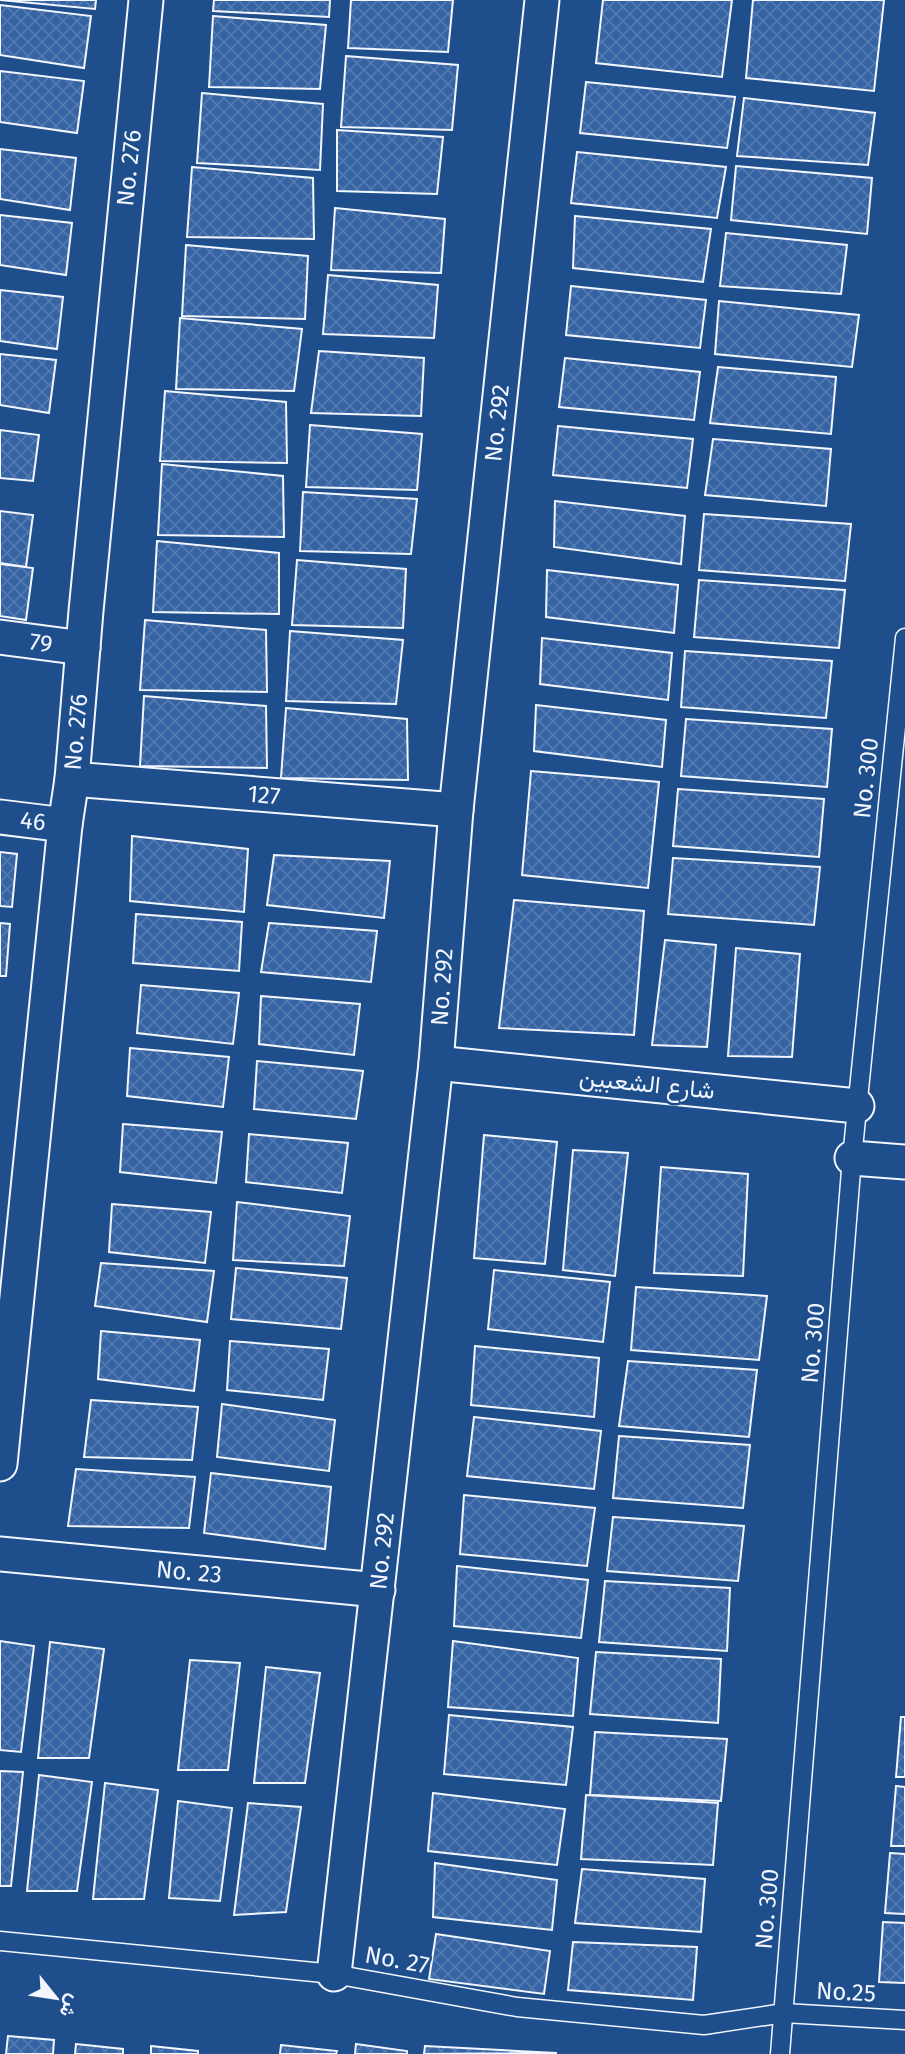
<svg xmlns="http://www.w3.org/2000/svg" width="905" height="2054" font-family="'Fira Sans',Vazirmatn,sans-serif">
<defs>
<pattern id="building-cross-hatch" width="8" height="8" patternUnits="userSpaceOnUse" patternTransform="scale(1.75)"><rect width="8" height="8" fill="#3563a3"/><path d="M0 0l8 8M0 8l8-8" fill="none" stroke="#537ab1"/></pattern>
</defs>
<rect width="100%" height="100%" fill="#1f4e8c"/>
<!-- building -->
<g fill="url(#building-cross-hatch)" stroke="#f2f6ff" stroke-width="2">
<polygon points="0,0 96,0 95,9"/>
<polygon points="214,0 330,0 329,17 213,11"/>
<polygon points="351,0 453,0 448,52 348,48"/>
<polygon points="603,0 732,0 722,77 596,63"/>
<polygon points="753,0 884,0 874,91 746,78"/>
<polygon points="0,5 91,16 84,68 0,55"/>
<polygon points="213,16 326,25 320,89 209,87"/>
<polygon points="346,56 458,65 452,130 341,127"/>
<polygon points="0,71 84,81 77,133 0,122"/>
<polygon points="586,82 735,97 727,148 580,133"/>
<polygon points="202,93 323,104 320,170 197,163"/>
<polygon points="744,98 875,113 868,165 737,156"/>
<polygon points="337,130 443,137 437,194 337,191"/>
<polygon points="0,149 76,158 70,210 0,199"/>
<polygon points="577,152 726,167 717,218 571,203"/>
<polygon points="736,166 872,178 867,234 731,220"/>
<polygon points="192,167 313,178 314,239 187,237"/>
<polygon points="335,208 445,219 441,273 331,270"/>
<polygon points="0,215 72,223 66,275 0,265"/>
<polygon points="575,216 711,229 703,282 573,268"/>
<polygon points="726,233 847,245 841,294 720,286"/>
<polygon points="186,245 308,256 305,319 182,316"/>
<polygon points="328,275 438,285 434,338 323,334"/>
<polygon points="571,286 706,300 700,348 566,335"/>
<polygon points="0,290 63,297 57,349 0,341"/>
<polygon points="719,301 859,315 852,367 715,354"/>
<polygon points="180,318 302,329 294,391 176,389"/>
<polygon points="319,351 424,358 421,416 311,413"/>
<polygon points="0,354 56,360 49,413 0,405"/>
<polygon points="565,358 700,372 694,420 559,407"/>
<polygon points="718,367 836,377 831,434 710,423"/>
<polygon points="165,391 286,402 287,463 160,461"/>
<polygon points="310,425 422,434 417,490 306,487"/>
<polygon points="558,426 693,439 687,488 553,475"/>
<polygon points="0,430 39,435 33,481 0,478"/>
<polygon points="713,439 831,449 826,506 705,495"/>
<polygon points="162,464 283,476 284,537 158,535"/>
<polygon points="303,492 417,499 411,554 300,551"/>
<polygon points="555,501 685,516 681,564 554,547"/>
<polygon points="0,511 33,515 26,567 0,563"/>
<polygon points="704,514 851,524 845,581 699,570"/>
<polygon points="157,541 279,553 279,614 153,612"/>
<polygon points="297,560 406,569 403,628 292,625"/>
<polygon points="0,564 33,568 26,620 0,616"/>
<polygon points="547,570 678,585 674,633 546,617"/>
<polygon points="699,580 845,590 839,648 694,637"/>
<polygon points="145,620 266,630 267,692 140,690"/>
<polygon points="290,631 403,640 396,704 286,701"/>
<polygon points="542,638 672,653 668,700 540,684"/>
<polygon points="685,651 832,661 826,718 681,707"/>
<polygon points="144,696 266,706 267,768 140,766"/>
<polygon points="536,705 666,720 662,767 534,751"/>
<polygon points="286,708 407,719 408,780 281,778"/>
<polygon points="686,719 832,729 827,787 681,776"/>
<polygon points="531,771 659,782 648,888 522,875"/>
<polygon points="678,789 824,799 819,857 673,846"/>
<polygon points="132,836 248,849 244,912 130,901"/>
<polygon points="0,852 17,854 12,907 0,906"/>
<polygon points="274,855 390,861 384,918 267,905"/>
<polygon points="673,858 820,867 814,925 668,914"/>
<polygon points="514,900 644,911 634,1035 499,1028"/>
<polygon points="136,914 242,922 239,971 133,963"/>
<polygon points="0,923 10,924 6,976 0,976"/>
<polygon points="269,923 377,931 371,982 261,972"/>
<polygon points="665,940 716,945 707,1047 652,1045"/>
<polygon points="736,948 800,954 792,1057 728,1056"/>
<polygon points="141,985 239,993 233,1044 137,1033"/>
<polygon points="261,996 360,1004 354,1055 259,1044"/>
<polygon points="130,1048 229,1057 223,1107 127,1096"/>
<polygon points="257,1061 363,1071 356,1119 254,1109"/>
<polygon points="123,1124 222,1132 216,1183 120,1172"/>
<polygon points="249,1134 348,1143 342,1193 246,1182"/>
<polygon points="484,1135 557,1142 545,1264 474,1258"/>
<polygon points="573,1150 628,1153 615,1276 563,1270"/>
<polygon points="661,1167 748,1174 743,1276 654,1273"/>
<polygon points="237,1202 350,1216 344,1266 233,1260"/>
<polygon points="112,1204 211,1212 205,1263 109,1252"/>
<polygon points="101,1263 214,1271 207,1322 95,1306"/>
<polygon points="236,1268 347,1278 341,1329 231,1319"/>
<polygon points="494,1270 610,1282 603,1342 488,1329"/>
<polygon points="636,1287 767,1296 759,1360 631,1350"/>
<polygon points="101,1331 200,1340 194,1391 98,1379"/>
<polygon points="230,1341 329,1349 323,1400 227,1390"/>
<polygon points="475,1346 599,1358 594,1417 471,1405"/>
<polygon points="628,1361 757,1370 749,1437 619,1426"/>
<polygon points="91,1400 198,1407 192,1460 84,1457"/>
<polygon points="222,1404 335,1420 329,1471 217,1457"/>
<polygon points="474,1417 601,1431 594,1489 467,1476"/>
<polygon points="619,1436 750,1445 743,1508 613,1498"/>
<polygon points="76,1469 195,1477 189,1528 68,1526"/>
<polygon points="211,1473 331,1487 325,1549 204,1533"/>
<polygon points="464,1495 595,1508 587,1566 460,1554"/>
<polygon points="613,1517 744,1526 738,1581 607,1571"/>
<polygon points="457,1566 588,1580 581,1638 454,1626"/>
<polygon points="605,1581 730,1588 727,1651 599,1642"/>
<polygon points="0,1641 34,1646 21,1752 0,1750"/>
<polygon points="453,1641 578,1658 573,1716 448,1707"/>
<polygon points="50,1642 104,1649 89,1758 38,1758"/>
<polygon points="596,1652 721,1659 718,1723 590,1714"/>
<polygon points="190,1660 240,1663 228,1770 178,1770"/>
<polygon points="266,1667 320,1673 305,1783 254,1783"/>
<polygon points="449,1715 573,1727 566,1785 444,1774"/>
<polygon points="901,1717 905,1717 905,1777 896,1777"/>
<polygon points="595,1732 727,1739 721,1801 590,1795"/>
<polygon points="0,1771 23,1772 11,1886 0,1886"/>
<polygon points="39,1775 92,1782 77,1891 27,1891"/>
<polygon points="105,1783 158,1790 144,1899 93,1899"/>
<polygon points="896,1786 905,1787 905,1846 891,1846"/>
<polygon points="433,1793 565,1809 557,1865 428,1851"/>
<polygon points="586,1795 718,1803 713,1865 581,1859"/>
<polygon points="178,1801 232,1808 220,1901 169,1898"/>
<polygon points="248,1803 301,1807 286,1912 234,1915"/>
<polygon points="890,1853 905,1854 905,1914 885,1913"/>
<polygon points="435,1863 557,1880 552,1930 433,1917"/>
<polygon points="582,1869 705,1879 701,1932 575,1923"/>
<polygon points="883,1922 905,1923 905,1983 879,1982"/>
<polygon points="436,1934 550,1951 544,1994 429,1979"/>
<polygon points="573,1942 697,1947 693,2000 568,1990"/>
<polygon points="8,2036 54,2040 53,2054 6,2054"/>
<polygon points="76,2044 123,2049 123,2054 75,2054"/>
<polygon points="356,2044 407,2051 407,2054 355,2054"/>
<polygon points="281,2045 337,2051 336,2054 280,2054"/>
<polygon points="151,2046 198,2051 198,2054 151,2054"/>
<polygon points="425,2046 557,2053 424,2054"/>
</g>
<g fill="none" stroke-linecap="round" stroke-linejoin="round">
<!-- service casing -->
<g stroke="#f2f6ff" stroke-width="21">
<g id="service">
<polyline points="0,1941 334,1974 517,2007 704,2025 784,2013 905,2020"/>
<polyline points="780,2054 852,1158 905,638"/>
</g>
</g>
<!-- minor casing -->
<g stroke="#f2f6ff" stroke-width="37">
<g id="minor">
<polyline points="0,637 83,648"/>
<polyline points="72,779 456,810"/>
<polyline points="0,817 65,825"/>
<polyline points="436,1063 857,1106"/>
<polyline points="852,1158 905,1162"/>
<polyline points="0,1464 65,825 72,779 86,611 146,0"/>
<polyline points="0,1554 378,1590"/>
<polyline points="334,1974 436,1063 456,810 542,0"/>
</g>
</g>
<!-- service -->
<use href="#service" stroke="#1f4e8c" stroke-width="18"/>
<!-- minor -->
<use href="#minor" stroke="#1f4e8c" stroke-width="33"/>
</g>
<g text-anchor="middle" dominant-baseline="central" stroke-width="5" stroke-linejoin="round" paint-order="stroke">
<!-- street labels -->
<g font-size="24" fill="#f2f6ff" stroke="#1f4e8c">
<text transform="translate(129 168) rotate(-84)">No. 276</text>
<text transform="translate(497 423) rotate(-84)">No. 292</text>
<text transform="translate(41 643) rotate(8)">79</text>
<text transform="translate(76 732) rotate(-85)">No. 276</text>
<text transform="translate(866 778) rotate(-84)">No. 300</text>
<text transform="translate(264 795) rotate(5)">127</text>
<text transform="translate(33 821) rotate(7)">46</text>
<text transform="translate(442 987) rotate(-86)">No. 292</text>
<text transform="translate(647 1084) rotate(6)">شارع الشعبين</text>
<text transform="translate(813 1343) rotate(-85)">No. 300</text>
<text transform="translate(382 1551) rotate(-84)">No. 292</text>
<text transform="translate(189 1572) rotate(5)">No. 23</text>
<text transform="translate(767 1909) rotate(-85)">No. 300</text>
<text transform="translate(397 1960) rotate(10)">No. 27</text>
<text transform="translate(846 1992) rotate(3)">No.25</text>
</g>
</g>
<!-- north arrow -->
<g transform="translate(56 1998) rotate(120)" stroke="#1f4e8c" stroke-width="5" paint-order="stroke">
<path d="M0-5L12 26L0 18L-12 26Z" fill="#f2f6ff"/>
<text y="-10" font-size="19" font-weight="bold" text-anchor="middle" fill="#f2f6ff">ش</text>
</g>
</svg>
